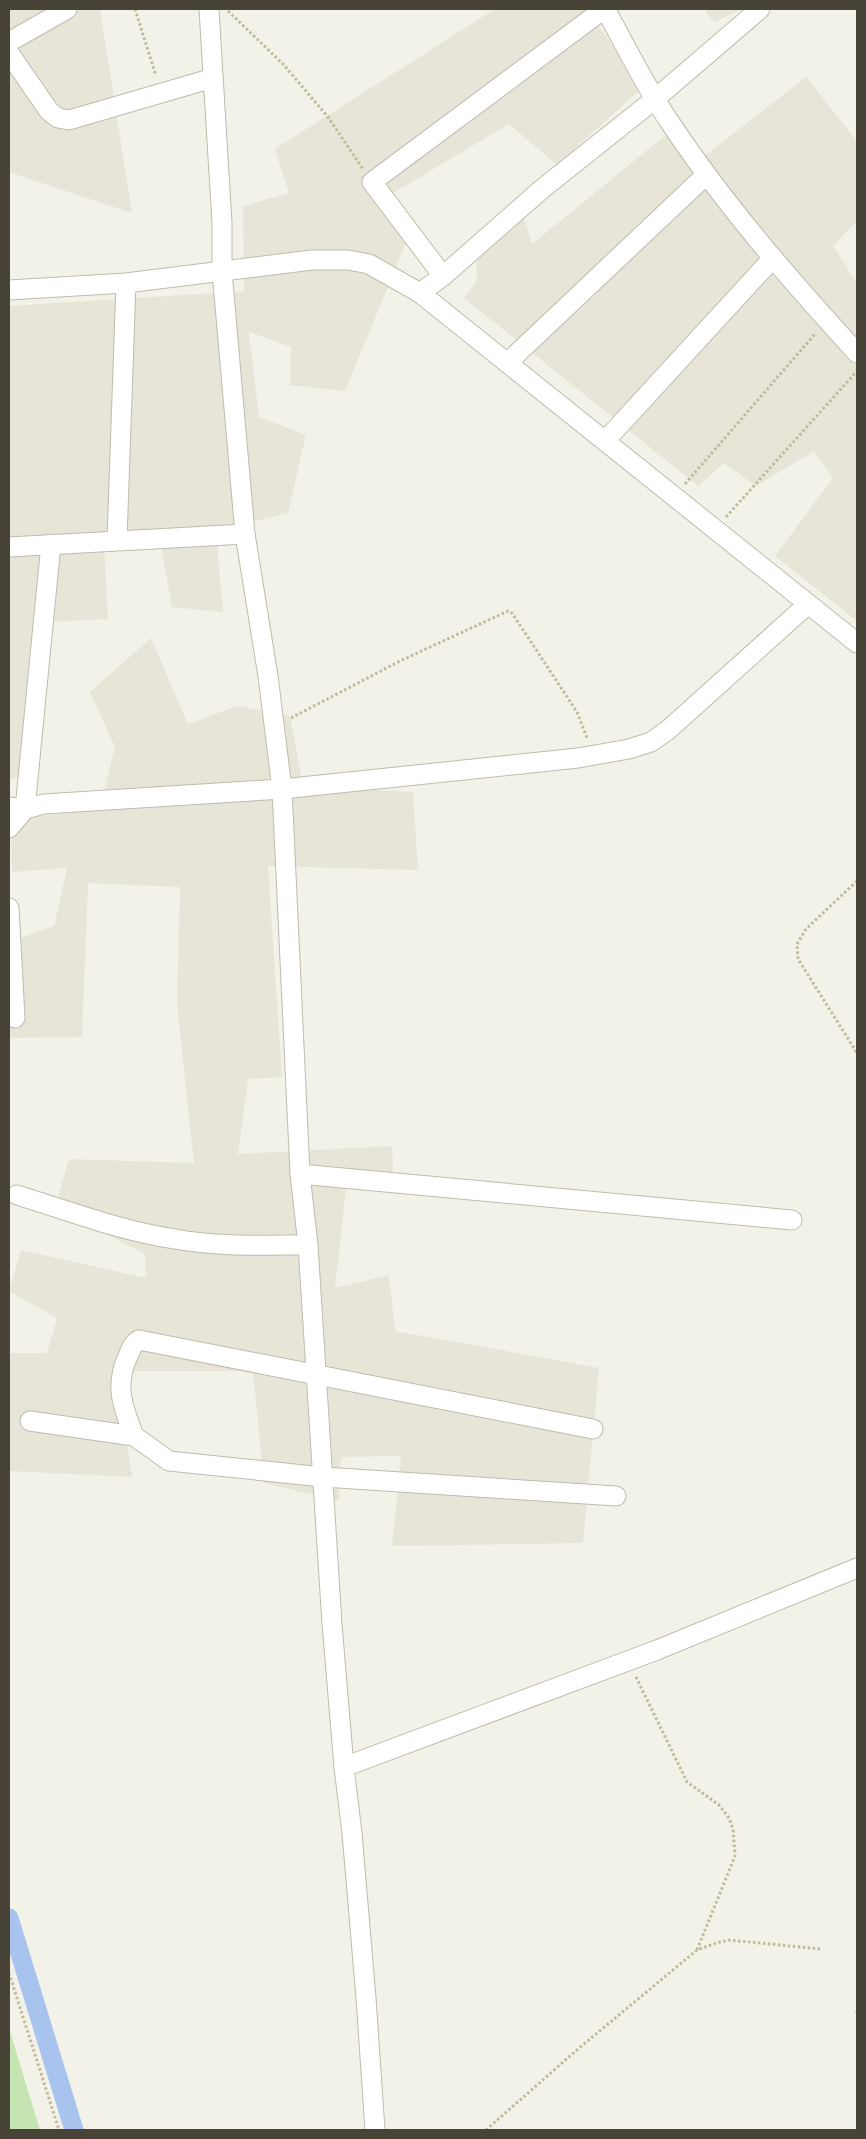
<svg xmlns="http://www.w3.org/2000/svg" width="866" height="2139" font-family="'Space Grotesk',sans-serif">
<rect width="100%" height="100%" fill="#f3f2e8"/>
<!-- residential -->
<g fill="#e7e5d7">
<polygon points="9,9 100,9 132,213 9,172"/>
<polygon points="495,9 586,9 643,87 557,165 509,124 383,199 406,243 345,391 290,385 291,347 249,332 259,417 306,435 288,513 216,531 223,612 172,607 160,540 104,545 108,619 47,622 38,770 9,780 9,306 244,291 243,206 289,193 275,149"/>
<polygon points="704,9 742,9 714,22"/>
<polygon points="806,77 857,141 857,221 833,246 857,283 857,621 775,556 833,478 814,451 756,486 724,463 698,486 464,298 477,281 476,247 524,218 532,244 667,134 694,164"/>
<polygon points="151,638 188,724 237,706 290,716 303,786 413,792 418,870 268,866 282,1077 248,1079 238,1154 392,1146 394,1193 346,1188 335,1288 389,1275 395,1331 599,1368 583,1543 392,1546 401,1456 341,1457 339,1501 264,1483 253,1371 116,1371 132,1477 9,1471 9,1353 47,1353 57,1318 9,1291 21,1250 146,1278 145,1254 55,1208 69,1159 194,1163 177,1004 180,887 88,883 82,1037 9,1038 9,942 54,926 67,868 12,872 10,820 100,809 115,747 90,692"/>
</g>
<!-- grass -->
<polygon fill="#c5e6b3" points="9,2028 40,2130 9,2130"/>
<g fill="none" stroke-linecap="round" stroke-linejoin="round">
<!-- canal -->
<polyline stroke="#a8c3ed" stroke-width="19" points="9,1918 74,2130"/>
<!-- minor casing -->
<g stroke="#bfbcab" stroke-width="21">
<g id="minor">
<polyline points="209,9 222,223 222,271 245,534 268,676 282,789 300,1174 308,1245 332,1624 344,1767 352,1833 366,1998 375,2130"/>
<path d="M605 9C626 46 645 86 669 121 724 204 790 280 857 353"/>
<polyline points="9,42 67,9"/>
<polyline points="9,53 49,111 58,118 69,120 213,78"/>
<polyline points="443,276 372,182 604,9"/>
<polyline points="9,290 126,283 312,260 348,260 369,264 420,293 857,643"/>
<polyline points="420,293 443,276 542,189 655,99 760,9"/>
<polyline points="507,363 706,175"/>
<polyline points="605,441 772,259"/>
<polyline points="117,540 126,283"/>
<polyline points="9,547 245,534"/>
<polyline points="9,807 25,809 51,544"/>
<polyline points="9,828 25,809 44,804 282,789 578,758 629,749 651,742 668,730 807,605"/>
<polyline points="9,908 15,1018"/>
<polyline points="300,1174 792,1220"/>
<path d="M17 1195C69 1211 121 1231 175 1239 218 1247 264 1245 308 1245"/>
<polyline points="30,1421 134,1436 169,1461 323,1477 616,1496"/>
<path d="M134 1436C123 1407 114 1386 128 1356 131 1349 133 1343 139 1340L593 1429"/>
<polyline points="344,1767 657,1650 857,1568"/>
</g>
</g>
<!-- path -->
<g stroke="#c0ba9d" stroke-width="3" stroke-dasharray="2.5 2.5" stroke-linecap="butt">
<polyline points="135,9 156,76"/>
<polyline points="228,11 283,64 328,117 363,169"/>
<polyline points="685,484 815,334"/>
<polyline points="726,517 857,371"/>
<polyline points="291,718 400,661 508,611 512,613 577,712 587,738"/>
<polyline points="857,881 806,929 797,944 798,959 857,1053"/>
<polyline points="636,1677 687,1782 719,1805 729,1818 733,1829 735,1856 697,1950"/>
<polyline points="9,1973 59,2130"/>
<polyline points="857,2011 857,2014"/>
<polyline points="486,2130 578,2049 697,1950 716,1943 729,1940 820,1949"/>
</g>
<!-- minor -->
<use href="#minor" stroke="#fff" stroke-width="19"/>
</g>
<!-- border -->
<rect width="866" height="2139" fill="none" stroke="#474437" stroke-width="20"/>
</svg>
